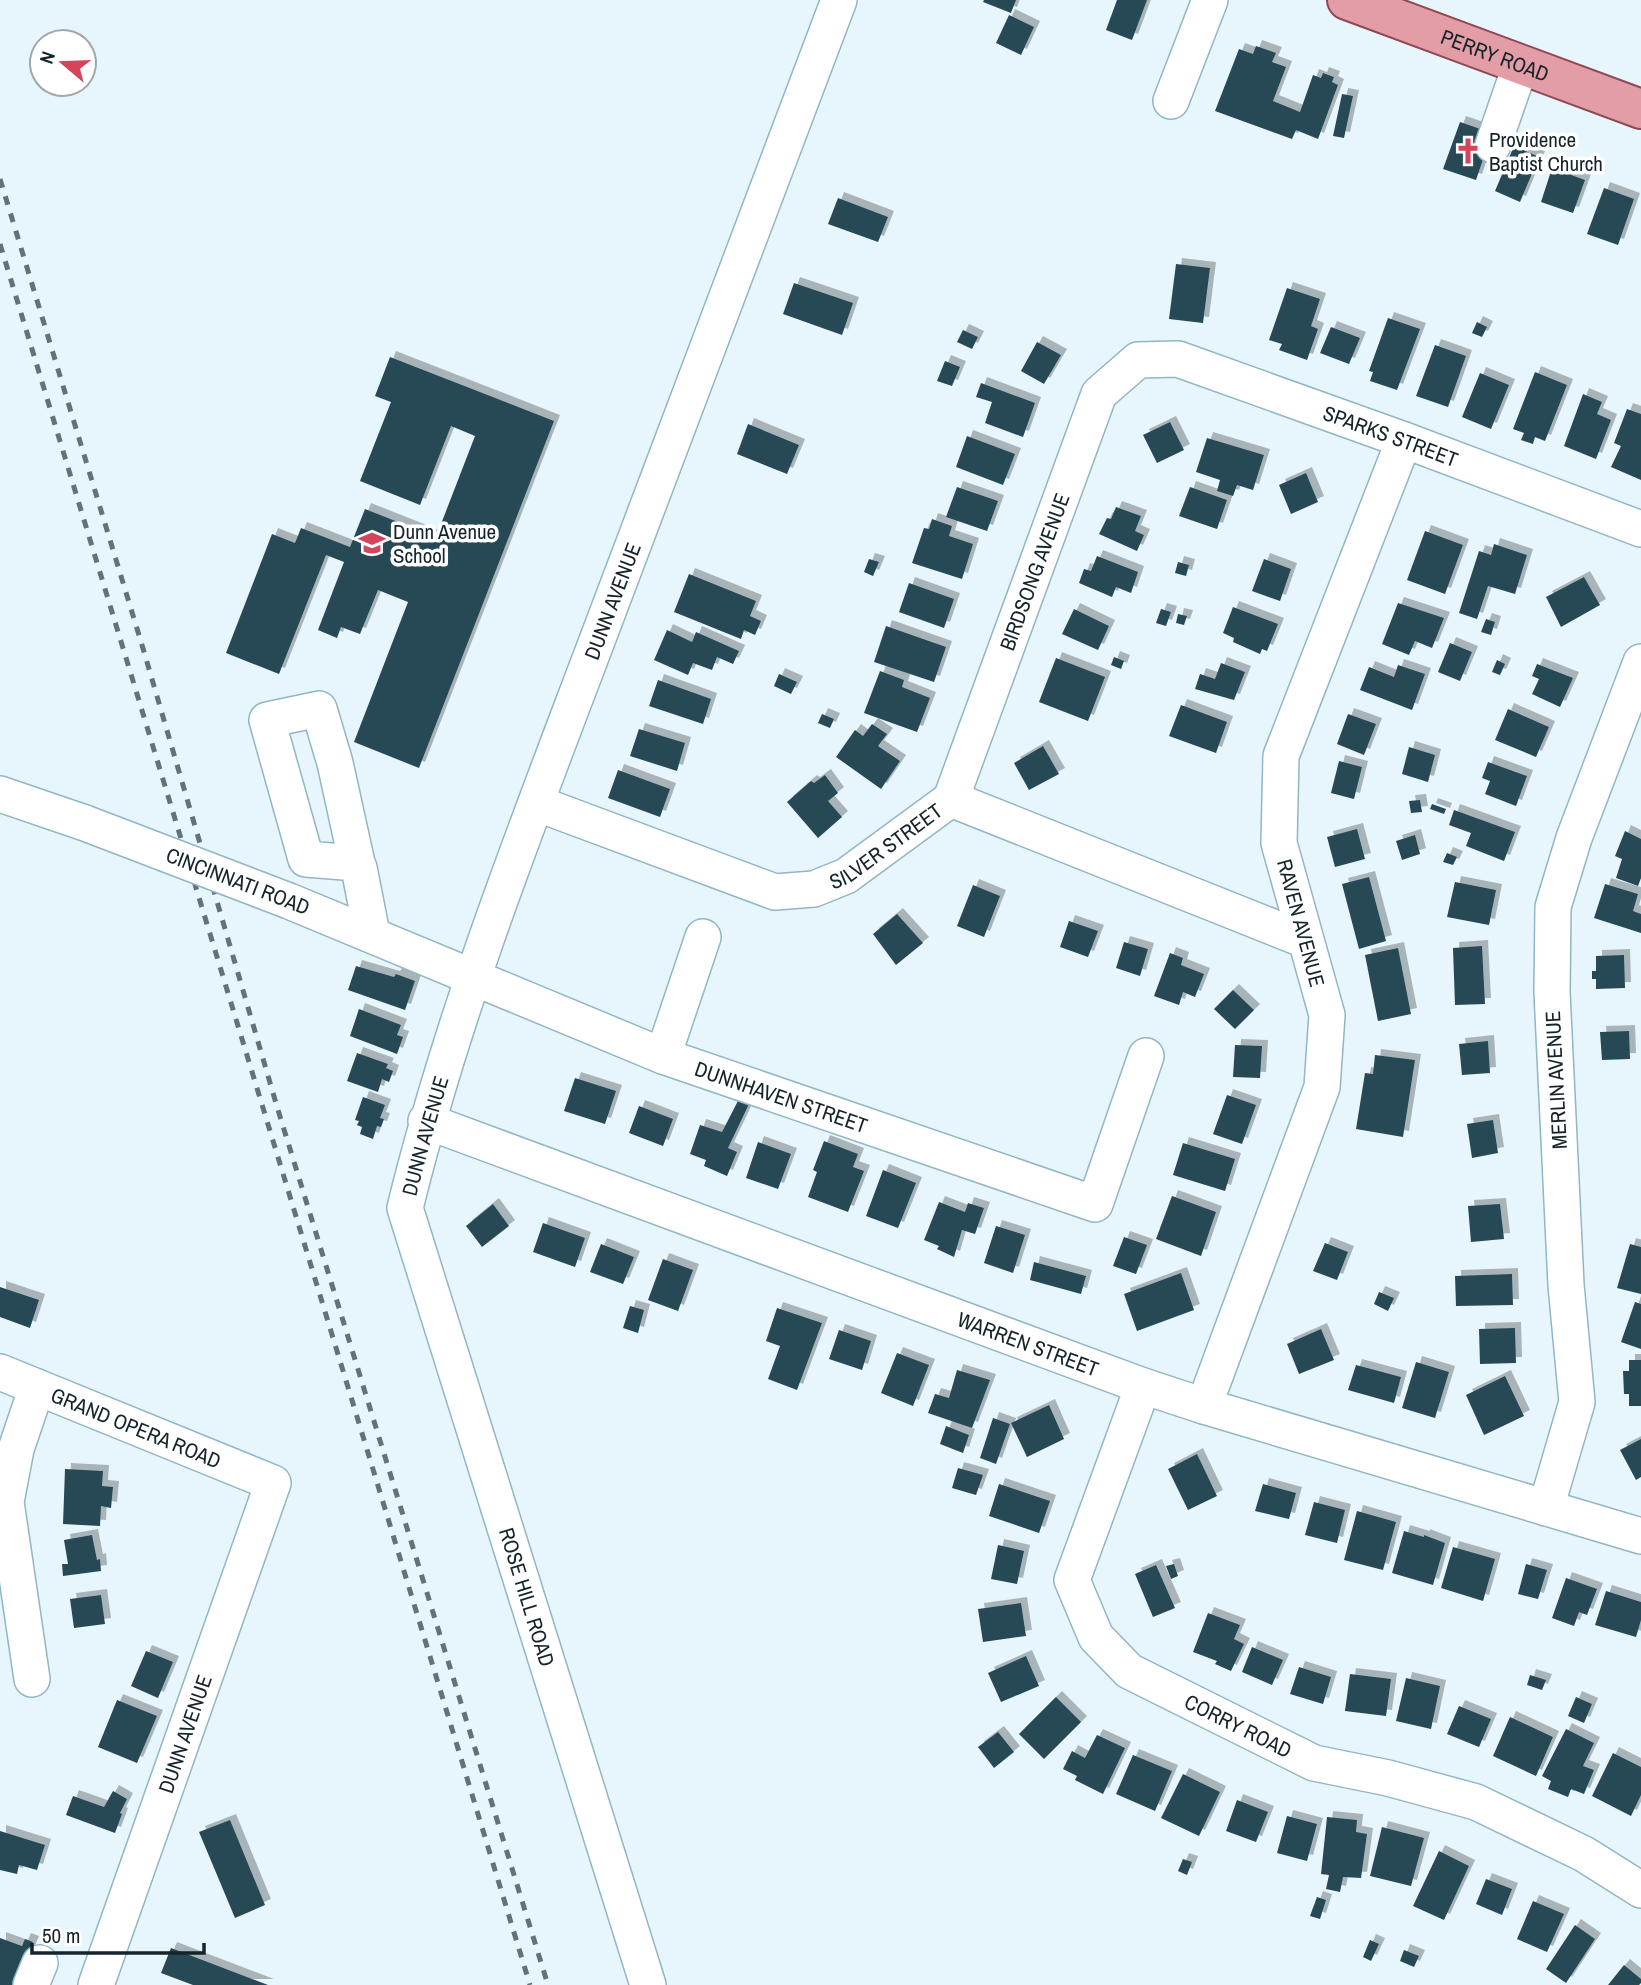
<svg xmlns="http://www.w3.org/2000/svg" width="1641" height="1985" font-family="'Archivo Narrow',sans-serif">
<defs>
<filter id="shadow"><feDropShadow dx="6" dy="-6" stdDeviation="0" flood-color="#0004"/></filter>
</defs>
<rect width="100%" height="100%" fill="#e7f6fc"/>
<!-- building -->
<g fill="#264955" filter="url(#shadow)">
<polygon points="984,0 1016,0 1011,13 983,2"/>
<polygon points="1117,0 1147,0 1132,40 1106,30"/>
<polygon points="1009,15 1034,27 1021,55 996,43"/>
<polygon points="1256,46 1276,53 1272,62 1286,67 1273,101 1300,112 1313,75 1321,78 1323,73 1334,77 1332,82 1338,85 1318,139 1296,130 1292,139 1215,111 1239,49 1253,54"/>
<polygon points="1342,94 1353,96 1344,138 1333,136"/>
<polygon points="1460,122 1492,133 1476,180 1443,169"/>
<polygon points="1514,146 1539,157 1520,202 1495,191"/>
<polygon points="1552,168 1585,180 1573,213 1541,202"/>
<polygon points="1604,188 1634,199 1618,245 1587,234"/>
<polygon points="838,198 888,217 878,242 828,224"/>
<polygon points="1176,264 1210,268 1203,323 1169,319"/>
<polygon points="794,283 853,303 842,335 783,314"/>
<polygon points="1287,288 1320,299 1311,326 1318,329 1307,360 1279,350 1282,344 1269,340"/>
<polygon points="1388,318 1420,329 1397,390 1370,381 1373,372 1369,371"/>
<polygon points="1477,322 1487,327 1482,337 1472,333"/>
<polygon points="1331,327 1360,338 1349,364 1320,353"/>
<polygon points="963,330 978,337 972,349 957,342"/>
<polygon points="1037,342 1061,355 1044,384 1021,371"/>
<polygon points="1435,345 1466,356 1448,407 1416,396"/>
<polygon points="390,357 554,421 419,768 354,742 408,602 378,590 360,634 341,627 337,638 318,630 344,562 326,555 279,674 226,653 272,534 295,543 301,528 350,547 365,509 436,537 475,436 451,426 420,505 360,481 391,402 375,396"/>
<polygon points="945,361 960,367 952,386 937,381"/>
<polygon points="1535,372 1567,385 1545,441 1535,437 1533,444 1521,440 1524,433 1513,429"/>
<polygon points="1480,373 1509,385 1491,429 1462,417"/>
<polygon points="981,383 1035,403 1023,437 985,423 992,402 976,397"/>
<polygon points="1583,394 1602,402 1597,414 1611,420 1596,459 1564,446"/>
<polygon points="1627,409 1641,414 1641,480 1611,467 1621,446 1614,443"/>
<polygon points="1170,422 1184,450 1157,463 1143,435"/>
<polygon points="748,424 799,445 787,474 737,454"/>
<polygon points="967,436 1015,454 1003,485 956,467"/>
<polygon points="1207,438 1264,455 1253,490 1237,485 1233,496 1217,491 1220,480 1196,472"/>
<polygon points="1306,473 1318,502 1291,514 1279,485"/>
<polygon points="957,487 998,501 987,531 946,517"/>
<polygon points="1190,487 1227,500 1217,529 1179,516"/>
<polygon points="1116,507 1141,516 1135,531 1144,535 1137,551 1099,534 1107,518 1111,519"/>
<polygon points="932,519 952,526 949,536 973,544 962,579 912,563 924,528 929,529"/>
<polygon points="1425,531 1463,545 1445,594 1407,580"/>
<polygon points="1494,544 1527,555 1515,594 1488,586 1477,619 1459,613 1479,551 1491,555"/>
<polygon points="1097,556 1138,572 1131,593 1116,587 1112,597 1079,583 1084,569 1091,571"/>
<polygon points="869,559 879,562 873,576 864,572"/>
<polygon points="1264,559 1291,569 1280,601 1252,591"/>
<polygon points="1178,562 1189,565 1186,576 1175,573"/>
<polygon points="689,574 756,601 750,616 761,621 755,635 744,630 741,639 674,612"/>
<polygon points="1584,577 1600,605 1561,627 1546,597"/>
<polygon points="909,583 954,599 944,628 899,612"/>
<polygon points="1398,603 1444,618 1432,648 1415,641 1409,655 1382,644"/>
<polygon points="1233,607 1278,624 1267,651 1262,649 1260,654 1233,642 1234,638 1223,633"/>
<polygon points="1074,609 1109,626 1098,650 1062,634"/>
<polygon points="1161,609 1171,612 1166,626 1156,623"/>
<polygon points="1178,614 1187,616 1184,625 1176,623"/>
<polygon points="1486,619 1495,622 1491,635 1481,632"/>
<polygon points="886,626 946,647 934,682 874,662"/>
<polygon points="667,630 692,642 696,632 739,651 733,664 717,657 712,670 693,663 688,675 654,660"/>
<polygon points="1450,643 1472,652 1460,681 1438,672"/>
<polygon points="1114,657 1124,661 1121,669 1111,665"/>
<polygon points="1056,658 1105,677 1088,721 1039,702"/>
<polygon points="1497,660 1505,664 1500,675 1492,672"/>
<polygon points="1221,663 1245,672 1234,700 1195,689 1200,674 1215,679"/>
<polygon points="1537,664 1573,678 1560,707 1532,694 1539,679 1532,676"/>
<polygon points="1398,665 1425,674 1412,710 1360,690 1369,667 1394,677"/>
<polygon points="880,671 904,680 902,687 930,698 917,732 864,713"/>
<polygon points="779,674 797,682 791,694 774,686"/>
<polygon points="658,680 711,699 703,724 649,706"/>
<polygon points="1181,705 1227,722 1216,753 1169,736"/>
<polygon points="1508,709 1549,727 1536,757 1495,740"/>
<polygon points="822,714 834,719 830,728 818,723"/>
<polygon points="1348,714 1376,724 1364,755 1337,744"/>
<polygon points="872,724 887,734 878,746 900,761 881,789 836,757 855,730 863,736"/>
<polygon points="639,729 685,743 677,771 630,756"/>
<polygon points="1043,746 1059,774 1029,790 1014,763"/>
<polygon points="1409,747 1435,755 1428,782 1402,774"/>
<polygon points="1339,761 1362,767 1354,799 1331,793"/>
<polygon points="1488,762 1527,776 1516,806 1485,794 1490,781 1482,778"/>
<polygon points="618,770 670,789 660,817 608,798"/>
<polygon points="825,775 838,793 828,801 842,817 818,838 787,802 811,781 814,783"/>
<polygon points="1420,800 1422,812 1411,813 1409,801"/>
<polygon points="1432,804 1446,809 1444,814 1430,809"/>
<polygon points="1454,810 1515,832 1504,861 1466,846 1471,833 1449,825"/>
<polygon points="1357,829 1365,859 1335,867 1327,837"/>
<polygon points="1625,831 1641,839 1641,878 1638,886 1616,878 1622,859 1615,856"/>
<polygon points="1415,835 1420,854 1402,860 1396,841"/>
<polygon points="1447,853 1457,857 1453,865 1443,862"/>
<polygon points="1369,877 1386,941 1359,949 1342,884"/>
<polygon points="1455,882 1496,890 1489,925 1447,917"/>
<polygon points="1605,884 1638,894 1633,911 1641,914 1641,933 1594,918"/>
<polygon points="973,885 1000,896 984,937 957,926"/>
<polygon points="897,914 923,943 896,965 873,934"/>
<polygon points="1069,921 1098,931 1088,957 1060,947"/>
<polygon points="1124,942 1148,949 1140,976 1116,968"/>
<polygon points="1482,946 1485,1004 1455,1005 1453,948"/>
<polygon points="1398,948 1411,1014 1378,1021 1365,955"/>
<polygon points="1170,953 1183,958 1181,965 1204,974 1195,997 1183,992 1179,1005 1154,996"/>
<polygon points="1624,955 1625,988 1596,989 1596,979 1592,979 1592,971 1596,971 1596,956"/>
<polygon points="356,966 394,977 396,974 415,981 405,1010 348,990"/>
<polygon points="1233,990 1254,1010 1235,1029 1214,1009"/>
<polygon points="359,1009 401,1025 397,1035 403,1037 397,1054 350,1036"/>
<polygon points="1629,1031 1630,1059 1602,1060 1600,1032"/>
<polygon points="1488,1041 1490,1073 1462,1075 1459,1044"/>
<polygon points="1235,1045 1262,1046 1260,1078 1233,1077"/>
<polygon points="357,1053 388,1064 386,1068 393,1071 389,1082 382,1079 378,1092 347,1081"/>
<polygon points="1375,1055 1415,1060 1403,1137 1356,1129 1365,1073 1373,1074"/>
<polygon points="575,1078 616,1091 605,1124 564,1111"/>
<polygon points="1227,1095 1256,1105 1242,1144 1213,1134"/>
<polygon points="363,1097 385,1105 380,1118 384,1119 381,1127 377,1126 373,1139 360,1134 362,1127 357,1125 359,1121 355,1120"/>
<polygon points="740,1097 750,1102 728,1148 737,1152 727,1176 704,1166 706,1160 690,1154 700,1125 722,1132"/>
<polygon points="639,1106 673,1119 663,1146 629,1133"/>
<polygon points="1493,1120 1498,1153 1472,1158 1467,1124"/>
<polygon points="824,1141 858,1154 853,1167 864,1171 848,1212 808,1197 817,1172 813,1170"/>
<polygon points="758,1142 791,1154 778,1189 746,1178"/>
<polygon points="1183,1143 1235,1159 1225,1191 1173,1175"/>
<polygon points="883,1170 916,1183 898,1228 866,1216"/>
<polygon points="1172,1196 1216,1212 1201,1256 1156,1239"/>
<polygon points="939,1202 965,1212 968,1203 984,1208 975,1234 962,1230 954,1257 937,1249 939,1246 924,1240"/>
<polygon points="493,1204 509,1226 482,1247 466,1226"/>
<polygon points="1500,1204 1504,1239 1471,1242 1468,1206"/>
<polygon points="543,1223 585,1238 575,1267 533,1252"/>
<polygon points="996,1226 1025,1235 1013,1273 984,1263"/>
<polygon points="1124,1237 1147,1245 1136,1274 1113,1266"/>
<polygon points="1325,1243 1348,1252 1337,1280 1313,1271"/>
<polygon points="601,1244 634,1257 623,1284 590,1272"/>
<polygon points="1630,1244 1641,1247 1641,1294 1617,1288"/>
<polygon points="663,1259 693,1270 678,1311 648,1300"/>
<polygon points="1034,1262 1086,1276 1081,1294 1030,1280"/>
<polygon points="1181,1273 1194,1310 1137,1331 1124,1294"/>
<polygon points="1512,1274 1513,1305 1456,1306 1455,1276"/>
<polygon points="0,1287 39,1300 30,1328 0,1317"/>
<polygon points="1379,1292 1394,1298 1388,1311 1374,1304"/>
<polygon points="1635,1302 1641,1304 1641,1349 1621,1342"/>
<polygon points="630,1306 644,1310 638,1333 623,1328"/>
<polygon points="777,1308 822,1323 797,1390 768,1379 780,1346 766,1341"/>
<polygon points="1515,1328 1516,1363 1480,1364 1479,1329"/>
<polygon points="1321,1329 1334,1360 1299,1374 1287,1344"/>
<polygon points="839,1330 871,1341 862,1370 829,1359"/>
<polygon points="897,1353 929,1365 913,1406 881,1393"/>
<polygon points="1629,1360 1641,1360 1641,1406 1629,1406 1629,1394 1624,1394 1623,1371 1629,1371"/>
<polygon points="1416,1362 1449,1372 1435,1418 1402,1408"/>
<polygon points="1356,1365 1401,1377 1394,1403 1348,1390"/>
<polygon points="957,1370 990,1380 972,1428 928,1413 935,1394 949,1398"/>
<polygon points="1505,1376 1524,1416 1484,1435 1466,1395"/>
<polygon points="1049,1405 1064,1439 1027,1457 1011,1423"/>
<polygon points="993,1418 1010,1424 996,1464 980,1458"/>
<polygon points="946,1426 969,1435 963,1453 940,1444"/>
<polygon points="1641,1439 1641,1477 1636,1480 1620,1450"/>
<polygon points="1197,1454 1217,1496 1188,1510 1168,1469"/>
<polygon points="958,1468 983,1475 976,1495 952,1488"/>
<polygon points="65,1469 103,1471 102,1486 113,1487 111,1508 101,1506 100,1526 63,1524"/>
<polygon points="999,1484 1050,1501 1039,1533 989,1516"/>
<polygon points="1263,1484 1296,1493 1289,1519 1255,1511"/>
<polygon points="1314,1502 1345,1510 1337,1543 1305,1535"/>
<polygon points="1357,1511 1396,1522 1383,1570 1344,1560"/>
<polygon points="1404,1531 1424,1537 1424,1535 1445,1543 1433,1585 1392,1573"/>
<polygon points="92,1535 97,1560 100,1559 101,1571 63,1576 62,1564 68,1564 64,1540"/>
<polygon points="998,1545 1024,1551 1017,1584 991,1579"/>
<polygon points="1453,1547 1495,1559 1483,1601 1441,1588"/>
<polygon points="1174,1564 1178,1576 1171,1579 1166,1566"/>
<polygon points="1526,1564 1547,1570 1538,1599 1518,1594"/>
<polygon points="1156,1565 1175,1608 1153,1617 1135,1574"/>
<polygon points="1566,1578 1597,1589 1587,1615 1579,1612 1574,1626 1552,1618"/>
<polygon points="1606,1591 1641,1602 1641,1620 1636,1637 1595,1625"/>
<polygon points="101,1595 105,1624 74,1628 70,1599"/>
<polygon points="1021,1603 1026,1636 983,1642 978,1609"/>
<polygon points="1208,1613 1240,1625 1234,1639 1244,1644 1231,1671 1215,1664 1217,1661 1193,1652"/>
<polygon points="1252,1647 1283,1660 1272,1685 1242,1672"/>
<polygon points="146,1651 173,1662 158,1698 131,1686"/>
<polygon points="1026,1656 1039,1686 1001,1702 988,1673"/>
<polygon points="1299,1667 1331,1677 1323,1704 1290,1694"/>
<polygon points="1350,1674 1391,1679 1386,1716 1345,1711"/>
<polygon points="1530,1675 1546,1680 1542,1690 1527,1685"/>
<polygon points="1406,1678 1440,1686 1431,1729 1396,1721"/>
<polygon points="1056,1697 1081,1722 1044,1759 1019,1734"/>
<polygon points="1576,1697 1592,1704 1584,1723 1568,1716"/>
<polygon points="117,1700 157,1716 137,1763 98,1747"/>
<polygon points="1459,1706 1491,1719 1479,1747 1447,1734"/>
<polygon points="1510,1717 1553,1737 1536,1776 1493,1756"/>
<polygon points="1566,1729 1594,1743 1583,1766 1594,1770 1584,1794 1571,1789 1568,1797 1548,1789 1551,1781 1542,1776"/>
<polygon points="998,1732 1014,1752 994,1768 978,1747"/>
<polygon points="1097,1735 1125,1748 1103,1794 1075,1780 1077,1776 1063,1769 1072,1751 1085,1758"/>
<polygon points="1613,1753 1641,1767 1641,1795 1631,1816 1592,1796"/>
<polygon points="1133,1755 1172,1771 1155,1811 1116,1794"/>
<polygon points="1183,1774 1220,1792 1199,1836 1161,1818"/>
<polygon points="113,1791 127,1799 120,1813 122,1814 115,1833 66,1815 73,1796 104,1807"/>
<polygon points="1237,1800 1268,1812 1256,1842 1226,1831"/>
<polygon points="1287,1816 1317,1824 1307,1861 1277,1853"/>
<polygon points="1327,1817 1357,1820 1356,1832 1367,1834 1361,1878 1343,1877 1340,1892 1326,1889 1329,1875 1321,1874"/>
<polygon points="230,1820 265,1905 235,1918 199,1832"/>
<polygon points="1382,1827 1424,1838 1411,1886 1370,1876"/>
<polygon points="0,1831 45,1845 37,1870 19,1865 17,1874 0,1870"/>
<polygon points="1439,1851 1469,1866 1444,1920 1413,1906"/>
<polygon points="1183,1859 1192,1862 1187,1875 1178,1871"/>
<polygon points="1486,1879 1512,1889 1502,1915 1476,1904"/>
<polygon points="1317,1897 1326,1900 1320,1919 1310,1916"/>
<polygon points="1533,1901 1564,1914 1547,1952 1517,1939"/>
<polygon points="1575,1925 1595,1939 1566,1983 1546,1969"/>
<polygon points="0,1938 22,1946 25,1939 33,1942 15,1985 0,1985"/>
<polygon points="1370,1940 1379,1944 1371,1961 1363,1957"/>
<polygon points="171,1948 268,1985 193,1985 161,1973"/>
<polygon points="1404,1950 1419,1956 1414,1967 1400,1961"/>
<polygon points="1624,1965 1641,1979 1641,1983 1639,1985 1608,1985"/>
</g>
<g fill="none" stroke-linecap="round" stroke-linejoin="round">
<!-- minor casing -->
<g stroke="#91b6c4" stroke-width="38">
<g id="minor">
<polyline points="1171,101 1210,0"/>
<polyline points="1493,145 1521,64"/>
<polyline points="0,794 85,823"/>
<path id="s1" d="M951 799 1099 394 1138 360 1178 359 1404 440 1641 529"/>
<polyline points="951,799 1305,940"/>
<path id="s2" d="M536 803 775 892 814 889 846 876 951 799"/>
<polyline points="357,863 306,859 267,720 319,709 335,763 357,863 359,868 372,934"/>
<path id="s3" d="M289 901 663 1056 1095 1204 1146 1056"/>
<polyline points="663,1056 703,937"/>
<path id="s4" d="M426 1121 1143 1386 1204 1406 1641 1536"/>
<path id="s5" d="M0 1372 273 1483 96 1985"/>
<path id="s6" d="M1143 1386 1072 1580 1096 1637 1129 1671 1314 1763 1388 1778 1476 1802 1584 1854 1641 1890"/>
<polyline points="1204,1406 1322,1087 1327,1015 1279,843 1281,756 1404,440"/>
<polyline points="1546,1508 1577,1402 1566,1285 1552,992 1553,907 1574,838 1641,662"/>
<polyline points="32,1679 6,1502 16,1449 37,1387"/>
<polyline points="31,1985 40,1963"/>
<path id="s7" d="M648 1985 405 1208C452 1016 525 831 595 646 676 431 758 215 839 0"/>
</g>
</g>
<!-- major casing -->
<g stroke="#8f4854" stroke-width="42">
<g id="major">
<path id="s8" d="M1347 0 1641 109"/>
</g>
</g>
<!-- minor -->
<use href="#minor" stroke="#fff" stroke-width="35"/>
<!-- major -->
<use href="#major" stroke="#e39da6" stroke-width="38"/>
<!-- rail -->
<g stroke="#637278" stroke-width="5" stroke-dasharray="9 9" stroke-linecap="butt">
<polyline points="0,179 142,645 278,1110 548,1985"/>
<polyline points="0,244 530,1985"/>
</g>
<!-- minor-bridge casing -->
<g stroke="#91b6c4" stroke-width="38" stroke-linecap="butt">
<polyline id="minor-bridge" points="85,823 289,901"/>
</g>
<!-- minor-bridge -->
<use href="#minor-bridge" stroke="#fff" stroke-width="35"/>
</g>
<!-- icons -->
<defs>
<g id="church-bare" transform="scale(2.1)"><path d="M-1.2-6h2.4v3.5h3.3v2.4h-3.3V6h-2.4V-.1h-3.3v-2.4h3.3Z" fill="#d4445d" stroke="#fff" stroke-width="2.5" paint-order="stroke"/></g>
<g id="school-bare" transform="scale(2.1)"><path d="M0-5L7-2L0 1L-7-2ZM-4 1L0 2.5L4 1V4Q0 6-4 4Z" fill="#d4445d" stroke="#fff" stroke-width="2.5" paint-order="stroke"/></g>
</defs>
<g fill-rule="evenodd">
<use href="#church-bare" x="1468" y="151"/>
<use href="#school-bare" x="372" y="543"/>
</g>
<g text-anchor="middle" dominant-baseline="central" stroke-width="7" stroke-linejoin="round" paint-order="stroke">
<!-- street labels -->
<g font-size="21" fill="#15242a" stroke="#fff">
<text stroke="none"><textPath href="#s8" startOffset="158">PERRY ROAD</textPath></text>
<text stroke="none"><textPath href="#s1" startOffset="749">SPARKS STREET</textPath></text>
<text stroke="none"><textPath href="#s1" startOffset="242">BIRDSONG AVENUE</textPath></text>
<text stroke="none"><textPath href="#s7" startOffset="1456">DUNN AVENUE</textPath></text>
<text stroke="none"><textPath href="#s2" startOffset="378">SILVER STREET</textPath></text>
<text transform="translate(238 881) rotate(21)">CINCINNATI ROAD</text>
<text transform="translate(1301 923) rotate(75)">RAVEN AVENUE</text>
<text transform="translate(1556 1080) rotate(-93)">MERLIN AVENUE</text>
<text stroke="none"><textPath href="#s3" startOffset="530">DUNNHAVEN STREET</textPath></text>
<text stroke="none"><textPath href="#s7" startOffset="889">DUNN AVENUE</textPath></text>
<text stroke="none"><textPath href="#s4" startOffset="642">WARREN STREET</textPath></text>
<text stroke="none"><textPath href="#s5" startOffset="147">GRAND OPERA ROAD</textPath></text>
<text transform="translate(527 1597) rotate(73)">ROSE HILL ROAD</text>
<text stroke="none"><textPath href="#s6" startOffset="438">CORRY ROAD</textPath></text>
<text transform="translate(185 1734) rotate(-71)">DUNN AVENUE</text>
</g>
<!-- poi labels -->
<g font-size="21" fill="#15242a" stroke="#fff" text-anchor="start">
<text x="1489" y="139">Providence<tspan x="1489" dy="24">Baptist Church</tspan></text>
<text x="393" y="531">Dunn Avenue<tspan x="393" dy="24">School</tspan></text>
</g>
</g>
<!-- north arrow -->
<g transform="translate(63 63) rotate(289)"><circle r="33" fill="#ffffff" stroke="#a1a7aa" stroke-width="2"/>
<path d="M0-5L12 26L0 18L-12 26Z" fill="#d4445d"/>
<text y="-10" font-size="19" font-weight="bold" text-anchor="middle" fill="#15242a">N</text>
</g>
<!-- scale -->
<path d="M32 1943v10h172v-10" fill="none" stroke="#15242a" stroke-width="3.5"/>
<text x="42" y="1943" font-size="21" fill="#15242a" stroke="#ffffff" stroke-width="5" paint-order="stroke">50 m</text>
</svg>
